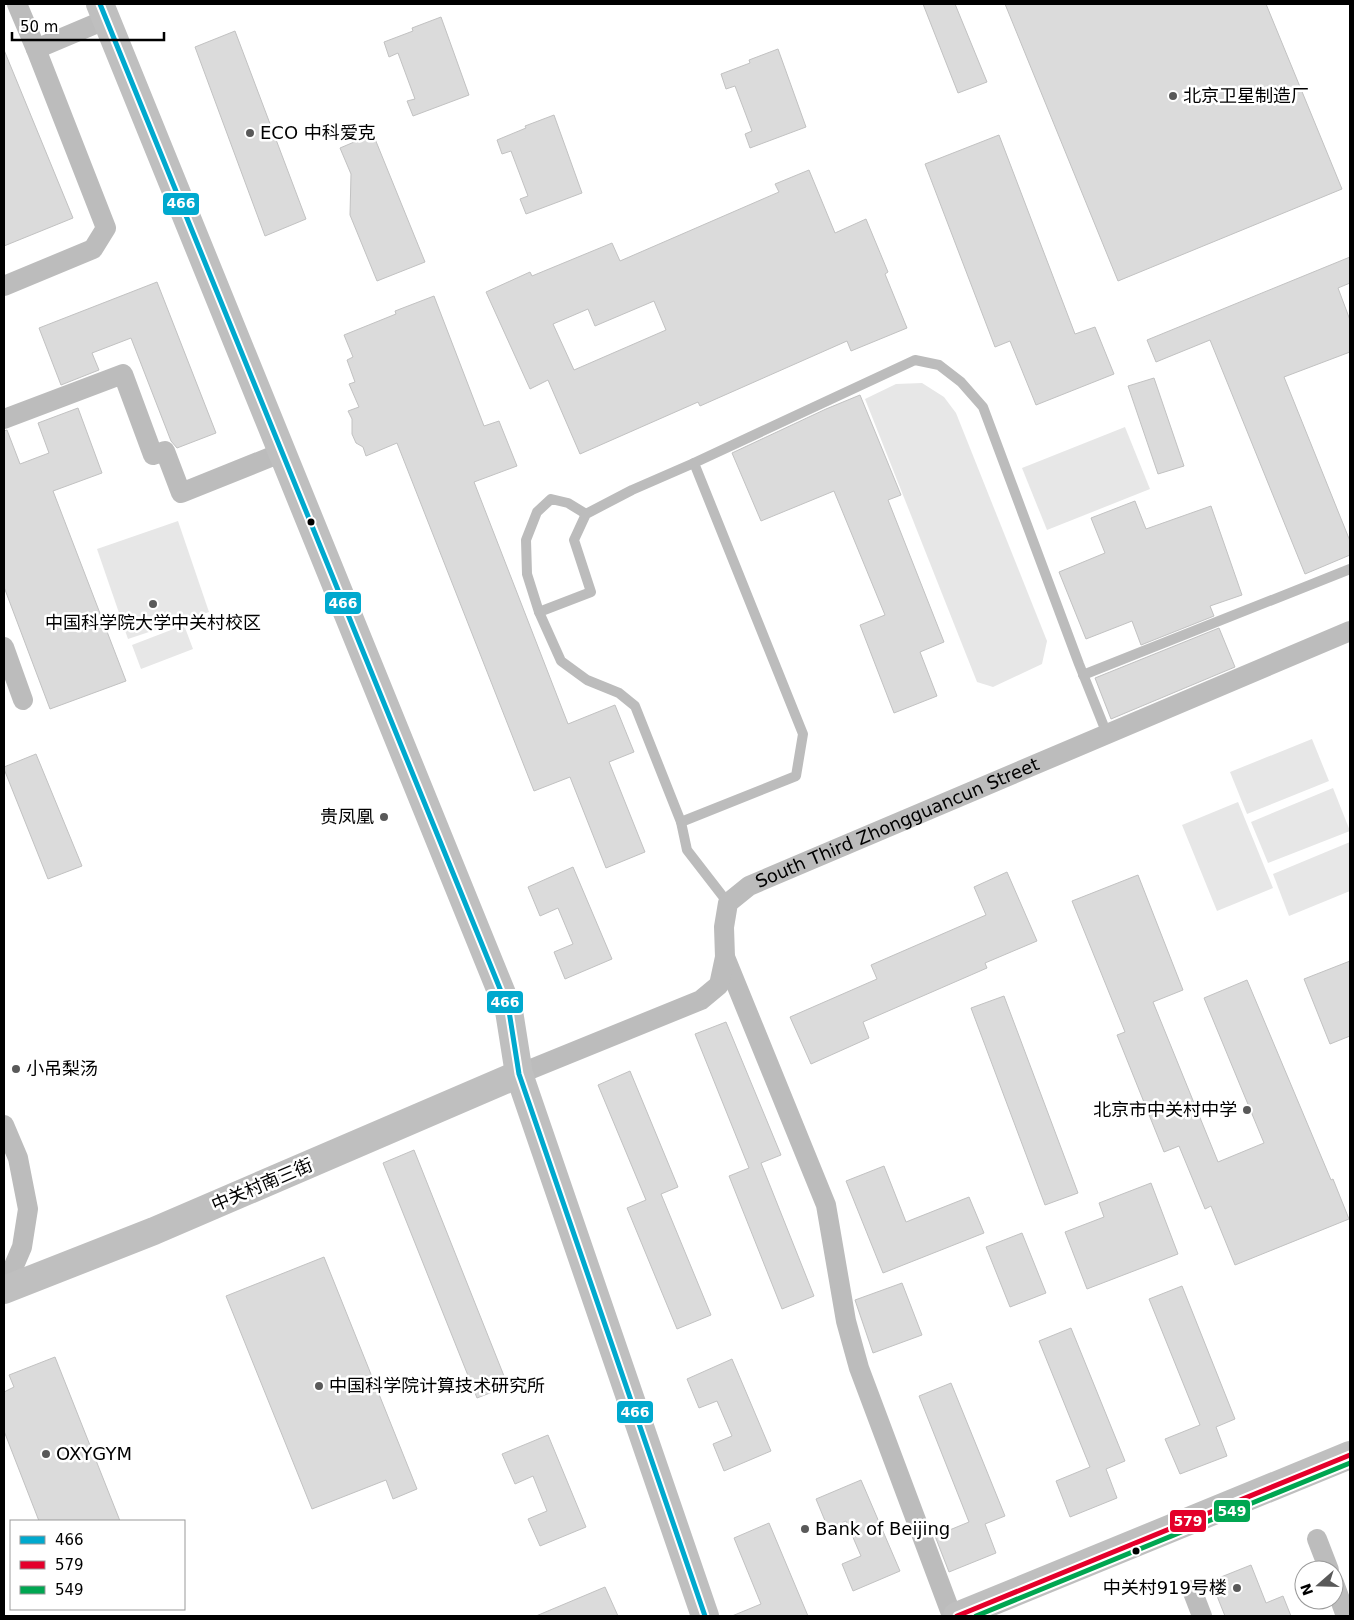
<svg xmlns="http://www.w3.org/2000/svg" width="1354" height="1620" font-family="'DejaVu Sans','Noto Sans SC',sans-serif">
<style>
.green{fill:#e7e7e7}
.building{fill:#dbdbdb;stroke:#c2c2c2;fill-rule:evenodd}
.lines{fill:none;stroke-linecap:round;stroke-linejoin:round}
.lane{stroke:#bcbcbc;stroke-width:10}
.street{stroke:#bcbcbc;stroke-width:20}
.secondary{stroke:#bfbfbf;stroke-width:28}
.bus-1-casing{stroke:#fff;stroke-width:9}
.bus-2-casing{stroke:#fff;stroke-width:9}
.bus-3-casing{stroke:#fff;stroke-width:9}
.bus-1{stroke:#00a9ce;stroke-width:5}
.bus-2{stroke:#e4002b;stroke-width:5}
.bus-3{stroke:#00a651;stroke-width:5}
.poi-dot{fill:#595959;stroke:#fff;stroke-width:2}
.bus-dot{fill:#000;stroke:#fff;stroke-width:2}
.labels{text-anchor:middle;stroke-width:5;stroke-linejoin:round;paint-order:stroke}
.poi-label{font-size:18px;fill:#000;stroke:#fff;text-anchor:start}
.street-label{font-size:18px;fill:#000;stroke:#fff}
.line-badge{stroke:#fff;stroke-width:2}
.badge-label{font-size:14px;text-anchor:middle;font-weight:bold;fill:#fff}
</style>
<rect width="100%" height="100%" fill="#fff"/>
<g class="green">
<path d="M 922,383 L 944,397 L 956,413 L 1047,641 L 1042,664 L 993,687 L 977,682 L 865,399 L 896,384 Z"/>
<path d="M 1125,427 L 1150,489 L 1047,530 L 1022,468 Z"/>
<path d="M 178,521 L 209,612 L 128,639 L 97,549 Z"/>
<path d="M 184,625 L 193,649 L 141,669 L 132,645 Z"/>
<path d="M 1312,739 L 1329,781 L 1247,814 L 1230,772 Z"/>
<path d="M 1333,788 L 1350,831 L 1268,863 L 1251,822 Z"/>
<path d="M 1238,802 L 1273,888 L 1217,911 L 1182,825 Z"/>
<path d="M 1350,842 L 1350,891 L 1289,916 L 1273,874 Z"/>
</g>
<g class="building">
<path d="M 923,4 L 955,4 L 987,82 L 958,93 Z"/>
<path d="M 1005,4 L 1266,4 L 1342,189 L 1118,281 Z"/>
<path d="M 441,17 L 469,95 L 413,116 L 407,101 L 415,99 L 398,53 L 389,57 L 384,42 L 413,31 L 412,28 Z"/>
<path d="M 235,31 L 306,219 L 265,236 L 195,47 Z"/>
<path d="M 778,49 L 806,127 L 750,148 L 745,134 L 752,131 L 735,86 L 726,89 L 721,74 L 750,63 L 749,60 Z"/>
<path d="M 4,50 L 73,218 L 4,246 Z"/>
<path d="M 554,115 L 582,193 L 526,214 L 520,199 L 528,196 L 511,151 L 502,154 L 497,140 L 526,128 L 525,126 Z"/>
<path d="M 373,134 L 425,262 L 377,281 L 350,215 L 351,174 L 340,148 Z"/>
<path d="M 999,135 L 1075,334 L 1095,327 L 1114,374 L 1036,405 L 1010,341 L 995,347 L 925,164 Z"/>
<path d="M 809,170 L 835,233 L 866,219 L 888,272 L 885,274 L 907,328 L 851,351 L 847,341 L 700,406 L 698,402 L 580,454 L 548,380 L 530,389 L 486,292 L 530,272 L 532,276 L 612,243 L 620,261 L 779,192 L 775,184 ZM 654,301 L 666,330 L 574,370 L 553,324 L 588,309 L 595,326 Z"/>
<path d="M 1350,257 L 1350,283 L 1338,288 L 1350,320 L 1350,352 L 1284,377 L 1350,541 L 1350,555 L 1305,574 L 1210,340 L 1156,362 L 1147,340 Z"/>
<path d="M 157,282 L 216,433 L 177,448 L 171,441 L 131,338 L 92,353 L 99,370 L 61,385 L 39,328 Z"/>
<path d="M 434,296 L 484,426 L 499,421 L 517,466 L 474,482 L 568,724 L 615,705 L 634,752 L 609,762 L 645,852 L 606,868 L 570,777 L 534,791 L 397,443 L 366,456 L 363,447 L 356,443 L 352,434 L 352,419 L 348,411 L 359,407 L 349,384 L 355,382 L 347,360 L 353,357 L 344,335 L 396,314 L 395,311 Z"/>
<path d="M 1154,378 L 1184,466 L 1158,474 L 1128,386 Z"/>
<path d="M 860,395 L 901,495 L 888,500 L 944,642 L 920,652 L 937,696 L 894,713 L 860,625 L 885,615 L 834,491 L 761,521 L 732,453 L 826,409 Z"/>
<path d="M 78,408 L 102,473 L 53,491 L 126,681 L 50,709 L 4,587 L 4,431 L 7,430 L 20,464 L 49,453 L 38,423 Z"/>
<path d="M 1135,501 L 1146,529 L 1211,506 L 1242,595 L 1210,606 L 1214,616 L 1141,645 L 1132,621 L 1086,639 L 1059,572 L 1105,553 L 1091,518 Z"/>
<path d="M 1219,628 L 1235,667 L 1111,719 L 1095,678 Z"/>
<path d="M 36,754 L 82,866 L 48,879 L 4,769 L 4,767 Z"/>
<path d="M 573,867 L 612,959 L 565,979 L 554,952 L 573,944 L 558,908 L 540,916 L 528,887 Z"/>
<path d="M 1007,872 L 1037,941 L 985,963 L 987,968 L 863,1022 L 869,1038 L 811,1064 L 790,1017 L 877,979 L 871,965 L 986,915 L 974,887 Z"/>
<path d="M 1138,875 L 1183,990 L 1153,1002 L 1218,1162 L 1264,1143 L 1204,998 L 1247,980 L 1331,1180 L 1333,1179 L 1349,1219 L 1235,1265 L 1211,1206 L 1205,1209 L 1179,1146 L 1164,1152 L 1117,1035 L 1125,1032 L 1072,901 Z"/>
<path d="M 1350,961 L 1350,1036 L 1330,1044 L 1304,979 Z"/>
<path d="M 1004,996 L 1078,1193 L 1045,1205 L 971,1008 Z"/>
<path d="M 726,1022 L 781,1155 L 761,1163 L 814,1296 L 782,1309 L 729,1176 L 749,1168 L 695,1034 Z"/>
<path d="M 630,1071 L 678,1187 L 661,1194 L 711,1315 L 677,1329 L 627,1208 L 646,1200 L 598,1085 Z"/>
<path d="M 414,1150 L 508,1386 L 477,1398 L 383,1163 Z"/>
<path d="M 884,1166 L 906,1222 L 969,1197 L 984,1233 L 883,1273 L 846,1181 Z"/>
<path d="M 1151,1183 L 1178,1254 L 1087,1289 L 1065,1232 L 1104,1217 L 1099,1203 Z"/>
<path d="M 1022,1233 L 1046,1293 L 1010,1307 L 986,1247 Z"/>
<path d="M 324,1257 L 417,1489 L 393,1499 L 386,1480 L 312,1509 L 226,1296 Z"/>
<path d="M 902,1283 L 922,1335 L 873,1353 L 855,1300 Z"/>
<path d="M 1182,1286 L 1235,1419 L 1216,1427 L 1227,1456 L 1180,1474 L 1165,1439 L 1200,1425 L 1149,1299 Z"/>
<path d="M 1071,1328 L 1125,1461 L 1106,1469 L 1117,1498 L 1070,1517 L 1056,1481 L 1090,1467 L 1039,1341 Z"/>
<path d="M 55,1357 L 120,1521 L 39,1521 L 4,1431 L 4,1392 L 14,1387 L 9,1375 Z"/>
<path d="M 732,1359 L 771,1451 L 724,1471 L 713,1444 L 732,1436 L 717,1401 L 699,1408 L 687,1379 Z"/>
<path d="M 951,1383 L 1005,1516 L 985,1524 L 996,1553 L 949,1572 L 935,1536 L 969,1522 L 919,1396 Z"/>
<path d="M 548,1435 L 586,1527 L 540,1546 L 528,1519 L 547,1511 L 533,1476 L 515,1484 L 502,1454 Z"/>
<path d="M 861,1480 L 900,1571 L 853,1591 L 842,1564 L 861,1556 L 846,1521 L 828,1528 L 816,1499 Z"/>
<path d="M 769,1523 L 808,1616 L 732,1616 L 761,1604 L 734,1538 Z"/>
<path d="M 1251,1565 L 1266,1603 L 1283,1596 L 1291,1616 L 1225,1616 L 1211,1581 Z"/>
<path d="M 605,1587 L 618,1616 L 536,1616 Z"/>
</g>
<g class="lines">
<g class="lane">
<path d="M 539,612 L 527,574 L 526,540 L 537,512 L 551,499 L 568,503 L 586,514"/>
<path d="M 1083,675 L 1350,569"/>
<path d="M 681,822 L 635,706 L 619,693 L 587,680 L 561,661 L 539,612 L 591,592 L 574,540 L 586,514 L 632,490 L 694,463"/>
<path d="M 728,903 L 687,850 L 681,822 L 796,776 L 803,734 L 694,463 L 915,360 L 939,365 L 961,382 L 983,407 L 1079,664 L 1107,734"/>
</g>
<g class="street">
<path d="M 17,4 L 36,49"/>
<path d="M 4,286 L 93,249 L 106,228 L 36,49 L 107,19"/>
<path d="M 4,419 L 123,374 L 153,455 L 165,451 L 181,493 L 283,452"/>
<path d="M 4,647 L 23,700"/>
<path d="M 725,957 L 826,1205 L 846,1321 L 859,1368 L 952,1616"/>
<path id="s1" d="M 519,1074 L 701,1000 L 719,985 L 725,957 L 724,927 L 728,903 L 749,886 L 1350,631"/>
<path d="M 4,1125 L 18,1158 L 28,1209 L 22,1247 L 4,1289"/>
<path d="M 1317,1539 L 1329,1570"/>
<path d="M 1334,1583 L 1346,1616"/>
<path d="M 1192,1590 L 1202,1616"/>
</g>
<g class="secondary">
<path d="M 100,4 L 509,1011 L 519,1074 L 705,1616"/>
<path d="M 4,1290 L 154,1231 L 519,1074"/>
<path d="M 957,1616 L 1350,1455"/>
</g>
<g class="bus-1-casing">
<path id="bus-1" d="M 100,4 L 509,1011 L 519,1074 L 705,1616"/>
</g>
<g class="bus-2-casing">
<path id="bus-2" d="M 957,1616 L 1350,1455"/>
</g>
<g class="bus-3-casing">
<path id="bus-3" d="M 976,1616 L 1350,1463"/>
</g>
<use href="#bus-1" class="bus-1"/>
<use href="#bus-2" class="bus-2"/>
<use href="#bus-3" class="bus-3"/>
</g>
<g class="poi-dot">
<circle cx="1173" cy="96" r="5"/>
<circle cx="250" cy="133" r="5"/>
<circle cx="153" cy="604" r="5"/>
<circle cx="384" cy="817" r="5"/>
<circle cx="16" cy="1069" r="5"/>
<circle cx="1247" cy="1110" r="5"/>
<circle cx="319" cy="1386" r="5"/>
<circle cx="46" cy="1454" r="5"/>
<circle cx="805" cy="1529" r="5"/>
<circle cx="1237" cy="1588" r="5"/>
</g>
<g class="bus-dot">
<circle cx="311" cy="522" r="4.5"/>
<circle cx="1136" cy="1551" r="4.5"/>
</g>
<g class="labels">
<g class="poi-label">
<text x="1183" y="102">北京卫星制造厂</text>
<text x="260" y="139">ECO 中科爱克</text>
<text x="153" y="629" text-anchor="middle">中国科学院大学中关村校区</text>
<text x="374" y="823" text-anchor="end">贵凤凰</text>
<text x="26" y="1075">小吊梨汤</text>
<text x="1237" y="1116" text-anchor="end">北京市中关村中学</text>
<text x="329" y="1392">中国科学院计算技术研究所</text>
<text x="56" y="1460">OXYGYM</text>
<text x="815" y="1535">Bank of Beijing</text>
<text x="1227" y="1594" text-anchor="end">中关村919号楼</text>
</g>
<g class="street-label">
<text dy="6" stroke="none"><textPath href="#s1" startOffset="491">South Third Zhongguancun Street</textPath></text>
<text transform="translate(262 1185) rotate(-23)" y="6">中关村南三街</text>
</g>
</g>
<g class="line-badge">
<rect x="162" y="192" width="38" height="24" rx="5" fill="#00a9ce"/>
<rect x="324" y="591" width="38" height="24" rx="5" fill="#00a9ce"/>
<rect x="486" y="990" width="38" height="24" rx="5" fill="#00a9ce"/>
<rect x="616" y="1400" width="38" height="24" rx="5" fill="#00a9ce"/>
<rect x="1213" y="1499" width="38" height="24" rx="5" fill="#00a651"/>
<rect x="1169" y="1509" width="38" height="24" rx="5" fill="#e4002b"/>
</g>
<g class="badge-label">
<text x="181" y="208">466</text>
<text x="343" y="608">466</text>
<text x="505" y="1007">466</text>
<text x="635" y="1417">466</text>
<text x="1232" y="1516">549</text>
<text x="1188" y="1526">579</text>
</g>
<rect width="1354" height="1620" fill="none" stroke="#000000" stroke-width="10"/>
<rect x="10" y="1520" width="175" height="90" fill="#ffffff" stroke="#999999"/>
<rect x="20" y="1536" width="25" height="8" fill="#00a9ce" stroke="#999999"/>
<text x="55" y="1545" font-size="15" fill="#000000">466</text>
<rect x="20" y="1561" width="25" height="8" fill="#e4002b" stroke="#999999"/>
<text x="55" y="1570" font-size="15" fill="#000000">579</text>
<rect x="20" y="1586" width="25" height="8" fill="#00a651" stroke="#999999"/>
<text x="55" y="1595" font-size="15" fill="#000000">549</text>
<g transform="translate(1319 1585) rotate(250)"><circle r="24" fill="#ffffff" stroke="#999999"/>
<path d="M0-4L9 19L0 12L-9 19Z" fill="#595959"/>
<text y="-8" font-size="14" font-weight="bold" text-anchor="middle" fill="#000000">N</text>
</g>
<path d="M12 32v8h152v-8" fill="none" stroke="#000000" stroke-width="2.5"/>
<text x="20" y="32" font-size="15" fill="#000000" stroke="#ffffff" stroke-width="4" paint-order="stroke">50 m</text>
</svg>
